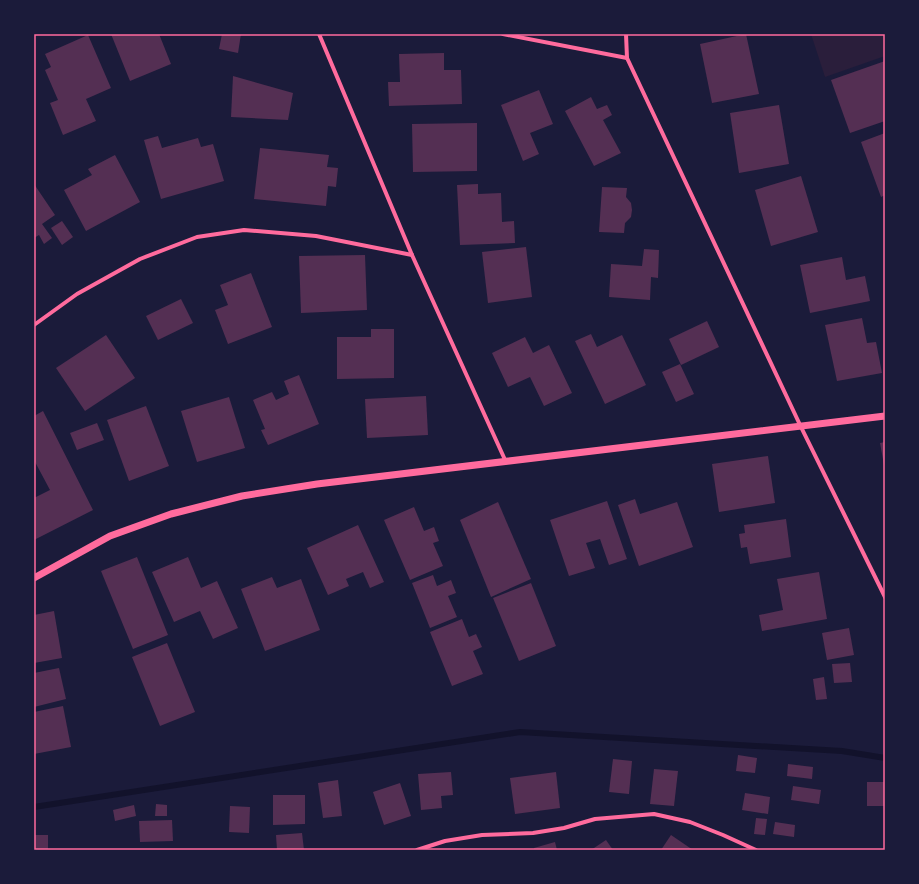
<svg xmlns="http://www.w3.org/2000/svg" width="919" height="884" font-family="Manrope,sans-serif">
<style>
.green{fill:#2a1e3b}
.lines{fill:none;stroke-linecap:round;stroke-linejoin:round}
.stream{stroke:#12122b;stroke-width:6}
.building{fill:#542f53}
.minor{stroke:#ff6b9d;stroke-width:4}
.tertiary{stroke:#ff6b9d;stroke-width:7}
.neatline{fill:none;stroke:#ff6b9d;stroke-width:1.5}
</style>
<rect width="100%" height="100%" fill="#1b1b3a"/>
<path class="green" d="M 811,34 L 885,34 L 885,56 L 825,77 Z"/>
<g class="lines">
<path class="stream" d="M 34,807 L 520,732 L 842,751 L 885,758"/>
</g>
<g class="building">
<path d="M 111,34 L 159,34 L 171,64 L 130,81 Z"/>
<path d="M 222,34 L 241,34 L 238,53 L 219,49 Z"/>
<path d="M 746,34 L 759,94 L 712,103 L 700,44 Z"/>
<path d="M 88,35 L 111,88 L 86,99 L 96,121 L 63,135 L 50,103 L 58,100 L 45,70 L 51,67 L 45,54 Z"/>
<path d="M 444,53 L 444,70 L 461,70 L 462,104 L 389,106 L 388,82 L 400,82 L 399,54 Z"/>
<path d="M 885,61 L 885,121 L 850,133 L 831,80 Z"/>
<path d="M 233,76 L 293,93 L 288,120 L 231,117 Z"/>
<path d="M 539,90 L 553,124 L 530,133 L 539,154 L 523,161 L 501,105 Z"/>
<path d="M 591,97 L 597,109 L 607,105 L 612,115 L 603,120 L 621,153 L 594,166 L 565,111 Z"/>
<path d="M 779,105 L 789,164 L 739,173 L 730,113 Z"/>
<path d="M 477,123 L 477,171 L 413,172 L 412,124 Z"/>
<path d="M 885,133 L 885,195 L 881,197 L 861,142 Z"/>
<path d="M 158,136 L 162,148 L 198,138 L 201,147 L 213,144 L 224,181 L 161,199 L 144,140 Z"/>
<path d="M 260,148 L 329,155 L 327,167 L 338,168 L 336,187 L 328,186 L 326,206 L 254,199 Z"/>
<path d="M 115,155 L 140,202 L 86,231 L 64,190 L 92,175 L 88,169 Z"/>
<path d="M 801,176 L 818,232 L 771,246 L 755,190 Z"/>
<path d="M 34,184 L 55,215 L 42,224 L 52,238 L 44,244 L 39,235 L 34,238 Z"/>
<path d="M 478,184 L 478,194 L 501,193 L 502,222 L 514,221 L 515,243 L 460,245 L 457,185 Z"/>
<path d="M 602,187 L 627,188 L 626,197 L 631,203 L 632,210 L 631,217 L 625,223 L 624,233 L 599,232 Z"/>
<path d="M 62,221 L 73,237 L 62,245 L 51,228 Z"/>
<path d="M 526,247 L 532,297 L 488,303 L 482,252 Z"/>
<path d="M 644,249 L 659,250 L 658,278 L 651,277 L 650,300 L 609,297 L 611,264 L 642,266 Z"/>
<path d="M 365,255 L 367,310 L 301,313 L 299,256 Z"/>
<path d="M 842,257 L 846,280 L 865,276 L 870,301 L 810,313 L 800,265 Z"/>
<path d="M 251,273 L 272,327 L 228,344 L 215,310 L 228,305 L 220,285 Z"/>
<path d="M 181,299 L 193,323 L 158,340 L 146,316 Z"/>
<path d="M 862,318 L 867,343 L 876,342 L 882,373 L 837,381 L 825,325 Z"/>
<path d="M 707,321 L 719,347 L 681,365 L 669,339 Z"/>
<path d="M 371,329 L 394,329 L 394,378 L 337,379 L 337,337 L 371,337 Z"/>
<path d="M 591,334 L 597,347 L 622,335 L 646,385 L 605,404 L 575,341 Z"/>
<path d="M 106,335 L 135,378 L 85,411 L 56,368 Z"/>
<path d="M 525,337 L 533,353 L 549,345 L 572,393 L 544,406 L 530,377 L 508,387 L 492,353 Z"/>
<path d="M 680,364 L 694,394 L 676,402 L 662,372 Z"/>
<path d="M 299,375 L 319,424 L 268,445 L 261,430 L 265,429 L 253,400 L 272,392 L 276,400 L 289,394 L 284,381 Z"/>
<path d="M 426,396 L 428,435 L 367,438 L 365,399 Z"/>
<path d="M 229,397 L 245,448 L 197,462 L 181,411 Z"/>
<path d="M 146,406 L 169,466 L 129,481 L 107,420 Z"/>
<path d="M 43,411 L 93,510 L 34,540 L 34,498 L 50,490 L 34,460 L 34,416 Z"/>
<path d="M 97,423 L 104,440 L 77,450 L 70,433 Z"/>
<path d="M 885,442 L 885,465 L 884,465 L 880,443 Z"/>
<path d="M 768,456 L 775,503 L 719,512 L 712,464 Z"/>
<path d="M 635,499 L 640,514 L 677,502 L 693,547 L 639,566 L 618,505 Z"/>
<path d="M 607,501 L 627,559 L 609,565 L 600,539 L 586,543 L 595,568 L 569,576 L 550,520 Z"/>
<path d="M 498,502 L 531,579 L 491,597 L 460,520 Z"/>
<path d="M 414,507 L 424,531 L 434,527 L 439,541 L 433,543 L 443,566 L 410,580 L 384,520 Z"/>
<path d="M 786,519 L 791,557 L 750,564 L 747,547 L 741,548 L 739,534 L 745,533 L 744,525 Z"/>
<path d="M 358,525 L 384,582 L 370,588 L 363,572 L 346,579 L 349,586 L 328,595 L 307,548 Z"/>
<path d="M 137,557 L 168,635 L 133,649 L 101,571 Z"/>
<path d="M 188,557 L 201,588 L 217,581 L 238,628 L 213,639 L 200,611 L 174,622 L 152,572 Z"/>
<path d="M 819,572 L 827,619 L 762,631 L 759,615 L 783,610 L 777,579 Z"/>
<path d="M 433,575 L 437,586 L 451,580 L 456,593 L 448,596 L 457,617 L 430,628 L 412,583 Z"/>
<path d="M 272,577 L 277,588 L 301,579 L 320,630 L 265,651 L 241,589 Z"/>
<path d="M 531,583 L 556,646 L 519,661 L 493,598 Z"/>
<path d="M 54,611 L 62,658 L 34,663 L 34,615 Z"/>
<path d="M 462,619 L 469,637 L 476,634 L 482,647 L 473,651 L 483,674 L 452,686 L 430,632 Z"/>
<path d="M 849,628 L 854,655 L 827,660 L 822,633 Z"/>
<path d="M 167,643 L 195,712 L 160,726 L 132,657 Z"/>
<path d="M 850,663 L 852,682 L 834,683 L 832,664 Z"/>
<path d="M 59,668 L 66,699 L 34,707 L 34,673 Z"/>
<path d="M 824,677 L 827,699 L 816,700 L 813,679 Z"/>
<path d="M 63,706 L 71,747 L 34,754 L 34,712 Z"/>
<path d="M 738,755 L 757,758 L 755,773 L 736,771 Z"/>
<path d="M 613,759 L 632,761 L 629,794 L 609,792 Z"/>
<path d="M 788,764 L 813,767 L 812,779 L 787,776 Z"/>
<path d="M 654,769 L 678,771 L 674,806 L 650,804 Z"/>
<path d="M 451,772 L 453,795 L 441,796 L 442,808 L 421,810 L 418,774 Z"/>
<path d="M 556,772 L 560,808 L 515,814 L 510,778 Z"/>
<path d="M 338,780 L 342,816 L 323,818 L 318,783 Z"/>
<rect x="867" y="782" width="18" height="24"/>
<path d="M 400,783 L 411,816 L 384,825 L 373,792 Z"/>
<path d="M 793,786 L 821,790 L 819,804 L 791,800 Z"/>
<path d="M 745,793 L 770,797 L 768,814 L 742,810 Z"/>
<path d="M 273,795 L 305,795 L 305,824 L 273,825 Z"/>
<path d="M 156,804 L 167,805 L 167,816 L 155,816 Z"/>
<path d="M 134,805 L 136,816 L 115,821 L 113,810 Z"/>
<path d="M 230,806 L 250,807 L 249,833 L 229,832 Z"/>
<path d="M 756,818 L 767,819 L 765,835 L 754,834 Z"/>
<path d="M 172,820 L 173,841 L 140,842 L 139,821 Z"/>
<path d="M 775,822 L 795,825 L 794,837 L 773,834 Z"/>
<path d="M 302,833 L 304,850 L 277,850 L 276,835 Z"/>
<rect x="34" y="835" width="14" height="15"/>
<path d="M 671,835 L 693,850 L 661,850 Z"/>
<path d="M 606,840 L 613,850 L 591,850 Z"/>
<path d="M 555,842 L 557,850 L 534,850 L 534,848 Z"/>
</g>
<g class="lines">
<g class="minor">
<path d="M 319,34 L 412,255 L 506,462"/>
<path d="M 503,34 L 627,58"/>
<path d="M 626,34 L 627,58 L 801,427 L 885,597"/>
<path d="M 34,325 L 77,294 L 140,259 L 197,237 L 244,230 L 316,236 L 412,255"/>
<path d="M 417,850 L 445,841 L 482,835 L 533,833 L 564,828 L 595,819 L 654,814 L 690,822 L 723,835 L 756,850"/>
</g>
<path class="tertiary" d="M 34,578 L 110,536 L 171,514 L 242,496 L 317,484 L 885,416"/>
</g>
<rect width="919" height="884" fill="none" stroke="#1b1b3a" stroke-width="70"/>
<rect x="35" y="35" width="849" height="814" class="neatline"/>
</svg>
